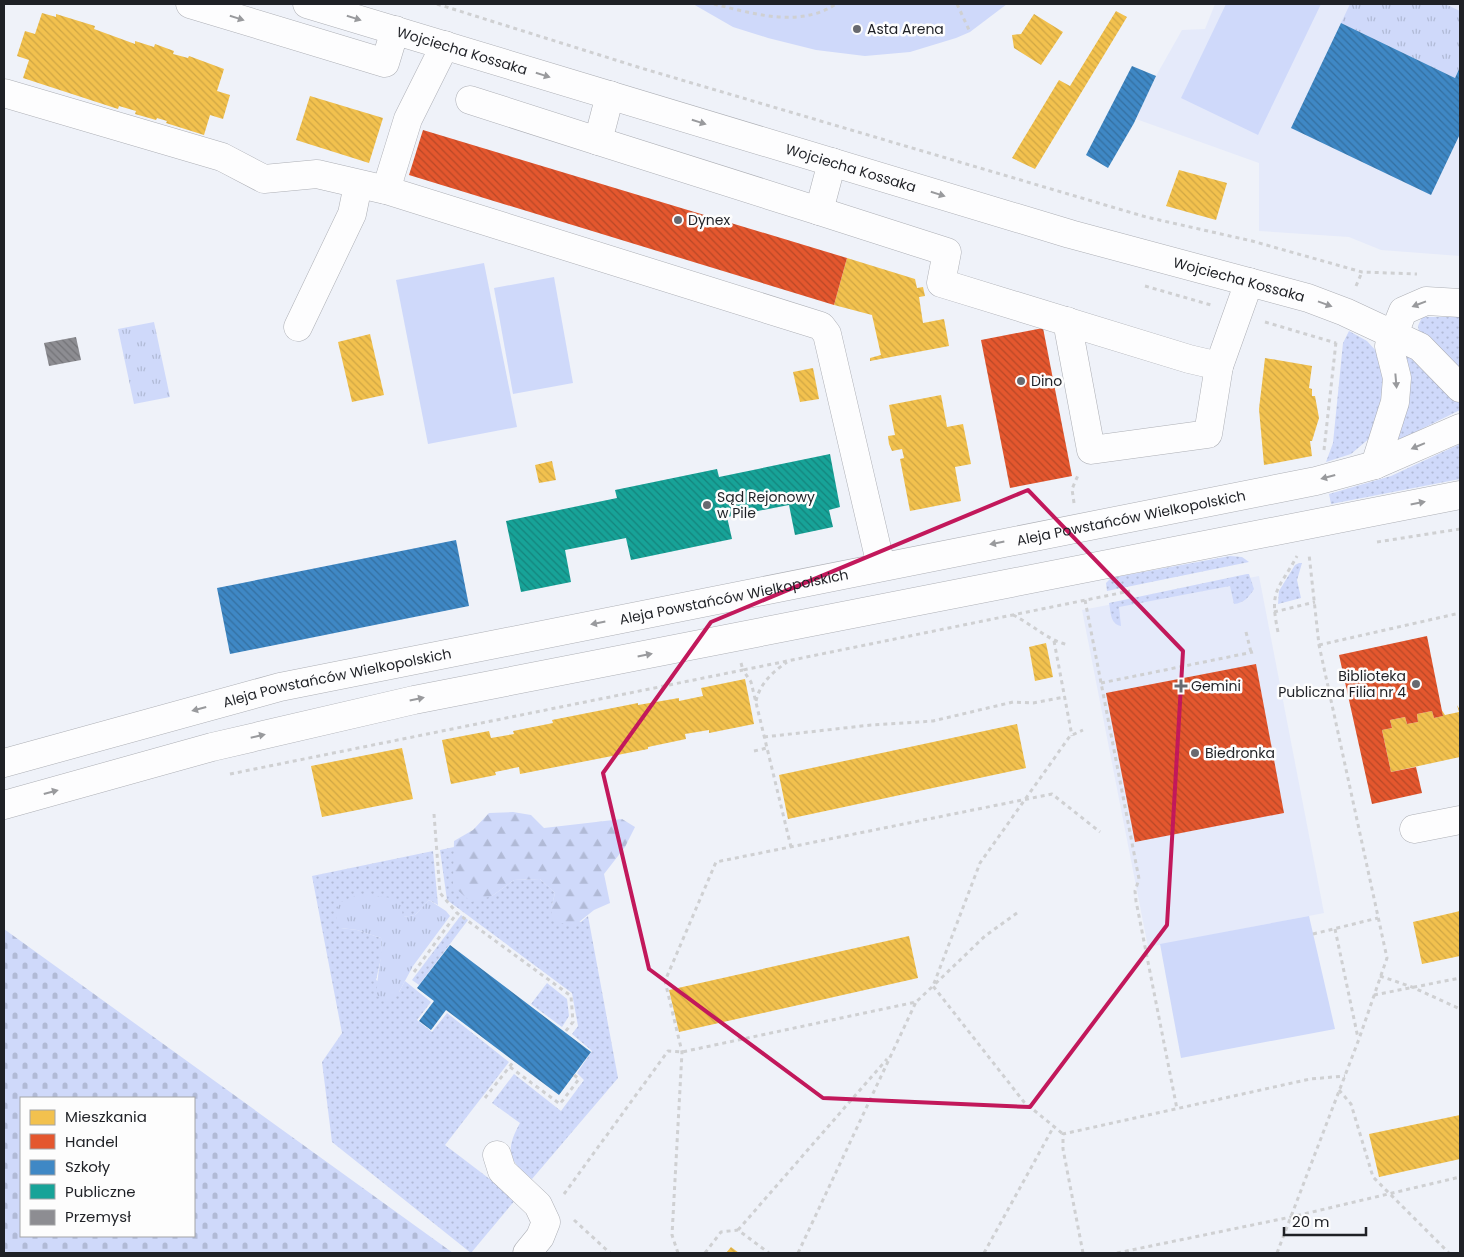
<svg xmlns="http://www.w3.org/2000/svg" width="1464" height="1257" font-family="Poppins,sans-serif">
<style>
.built{fill:#e5eafa}
.grass{fill:url(#grass-dots)}
.forest{fill:url(#forest-firs)}
.cemetery{fill:url(#cemetery-stones);fill-rule:evenodd}
.park{fill:url(#park-tufts)}
.pitch{fill:#cfd9fa}
.homes{fill:url(#homes-back-hatch)}
.shops{fill:url(#shops-back-hatch)}
.schools{fill:url(#schools-back-hatch)}
.public{fill:url(#public-back-hatch)}
.industry{fill:url(#industry-back-hatch)}
.lines{fill:none;stroke-linecap:round;stroke-linejoin:round}
.minor-casing{stroke:#adafb5;stroke-width:29}
.major-casing{stroke:#adafb5;stroke-width:29}
.path{stroke:#cfd0d2;stroke-width:3;stroke-dasharray:4 4;stroke-linecap:butt}
.minor{stroke:#fdfdfe;stroke-width:28}
.major{stroke:#fdfdfe;stroke-width:28}
.oneway{fill:#999a9d}
.marked{fill:none;stroke:#c2185b;stroke-width:4;stroke-linejoin:round}
.poi-dot{fill:#686a70;stroke:#fdfdfd;stroke-width:2}
.labels{text-anchor:middle;stroke-width:5;stroke-linejoin:round;paint-order:stroke}
.poi-label{font-size:14px;fill:#1f2126;stroke:#fdfdfd;text-anchor:start}
.street-label{font-size:14px;fill:#1f2126;stroke:#fdfdfd}
</style>
<defs>
<pattern id="grass-dots" width="8" height="8" patternUnits="userSpaceOnUse" patternTransform="scale(1.25)"><rect width="8" height="8" fill="#cfd9fa"/><path d="M2 2h.1M6 6h.1" fill="none" stroke="#b1bad6" stroke-width="1.8" stroke-linecap="round"/></pattern>
<pattern id="forest-firs" width="22" height="20" patternUnits="userSpaceOnUse" patternTransform="scale(1.25)"><rect width="22" height="20" fill="#cfd9fa"/><path d="M5 1l3.5 6h-7zM16 11l3.5 6h-7z" fill="#b1bad6"/></pattern>
<pattern id="cemetery-stones" width="16" height="16" patternUnits="userSpaceOnUse" patternTransform="scale(1.25)"><rect width="16" height="16" fill="#cfd9fa"/><path d="M2 7V4a2 2 0 0 1 4 0v3zM10 15v-3a2 2 0 0 1 4 0v3z" fill="#b1bad6"/></pattern>
<pattern id="park-tufts" width="24" height="20" patternUnits="userSpaceOnUse" patternTransform="scale(1.25)"><rect width="24" height="20" fill="#cfd9fa"/><path d="M3 7l-1-3M5 7V3M7 7l1-3M15 17l-1-3M17 17v-4M19 17l1-3" fill="none" stroke="#b1bad6"/></pattern>
<pattern id="homes-back-hatch" width="6" height="6" patternUnits="userSpaceOnUse" patternTransform="scale(1.25)"><rect width="6" height="6" fill="#f2c14e"/><path d="M-1 5l2 2M0 0l6 6M5-1l2 2" fill="none" stroke="#cfa644"/></pattern>
<pattern id="shops-back-hatch" width="6" height="6" patternUnits="userSpaceOnUse" patternTransform="scale(1.25)"><rect width="6" height="6" fill="#e4572e"/><path d="M-1 5l2 2M0 0l6 6M5-1l2 2" fill="none" stroke="#b84827"/></pattern>
<pattern id="schools-back-hatch" width="6" height="6" patternUnits="userSpaceOnUse" patternTransform="scale(1.25)"><rect width="6" height="6" fill="#3f88c5"/><path d="M-1 5l2 2M0 0l6 6M5-1l2 2" fill="none" stroke="#346fa0"/></pattern>
<pattern id="public-back-hatch" width="6" height="6" patternUnits="userSpaceOnUse" patternTransform="scale(1.25)"><rect width="6" height="6" fill="#17a398"/><path d="M-1 5l2 2M0 0l6 6M5-1l2 2" fill="none" stroke="#14847c"/></pattern>
<pattern id="industry-back-hatch" width="6" height="6" patternUnits="userSpaceOnUse" patternTransform="scale(1.25)"><rect width="6" height="6" fill="#8d8d92"/><path d="M-1 5l2 2M0 0l6 6M5-1l2 2" fill="none" stroke="#737377"/></pattern>
</defs>
<rect width="100%" height="100%" fill="#eff2f9"/>
<g class="built">
<path d="M 1215,4 L 1460,4 L 1460,256 L 1381,250 L 1349,237 L 1259,231 L 1259,163 L 1136,119 L 1156,76 L 1182,30 L 1205,29 Z"/>
<path d="M 1259,576 L 1324,913 L 1148,947 L 1082,610 Z"/>
</g>
<g class="grass">
<path d="M 1422,317 L 1460,317 L 1460,372 L 1419,332 L 1418,326 Z"/>
<path d="M 1349,331 L 1367,341 L 1378,353 L 1388,377 L 1371,437 L 1351,454 L 1326,462 L 1333,443 L 1343,343 Z"/>
<path d="M 1402,350 L 1419,361 L 1460,404 L 1460,410 L 1395,442 L 1406,412 Z"/>
<path d="M 1460,444 L 1460,479 L 1331,504 L 1329,494 L 1391,476 Z"/>
<path d="M 1230,556 L 1242,557 L 1249,562 L 1107,591 L 1106,583 L 1111,578 Z"/>
<path d="M 1299,563 L 1302,563 L 1297,580 L 1301,598 L 1278,604 L 1279,591 L 1295,565 Z"/>
<path d="M 1247,574 L 1249,574 L 1254,589 C 1249,597 1244,603 1234,604 L 1230,586 L 1119,607 L 1121,626 C 1110,624 1111,612 1109,603 Z"/>
<path d="M 454,847 L 455,857 L 492,896 L 514,880 L 540,879 L 555,893 L 551,909 L 581,922 L 588,916 L 618,1078 L 532,1179 C 508,1161 505,1150 520,1123 L 492,1103 L 514,1074 L 561,1111 L 584,1080 L 577,1073 L 592,1051 L 572,1034 L 578,1026 L 572,993 L 447,900 L 440,850 Z"/>
<path d="M 433,851 L 438,905 L 429,900 L 415,915 L 341,928 L 357,930 L 381,938 L 382,954 L 376,980 L 399,992 L 405,981 L 431,1002 L 417,1020 L 432,1032 L 447,1013 L 509,1062 L 445,1145 L 516,1199 L 471,1253 L 332,1142 L 322,1062 L 342,1033 L 312,876 Z"/>
<path d="M 461,915 L 468,920 L 419,985 L 412,980 Z"/>
<path d="M 547,983 L 567,999 L 569,1016 L 562,1027 L 531,1004 Z"/>
</g>
<path class="forest" d="M 513,812 L 531,815 L 544,828 L 622,819 L 635,827 L 625,847 L 604,874 L 610,903 L 594,910 L 574,926 L 553,921 L 551,909 L 555,893 L 540,879 L 514,880 L 492,896 L 471,902 L 453,886 L 454,841 L 473,830 L 489,813 Z"/>
<path class="cemetery" d="M 4,929 L 453,1253 L 4,1253 ZM 21,1098 L 194,1098 L 194,1236 L 21,1236 Z"/>
<g class="park">
<path d="M 1350,4 L 1445,4 L 1460,11 L 1460,67 L 1455,78 L 1341,23 Z"/>
<path d="M 154,322 L 170,397 L 134,404 L 118,329 Z"/>
<path d="M 359,894 L 392,898 L 401,903 L 403,917 L 415,915 L 429,900 L 446,911 L 450,916 L 413,966 L 399,992 L 389,1001 L 377,996 C 376,976 383,958 381,938 L 357,930 L 341,928 L 336,917 L 339,903 Z"/>
</g>
<g class="pitch">
<path d="M 693,4 L 1007,4 L 970,32 L 956,38 L 910,52 L 865,56 L 816,50 L 768,38 L 733,27 Z"/>
<path d="M 1226,4 L 1321,4 L 1258,135 L 1181,98 Z"/>
<path d="M 484,263 L 517,427 L 428,444 L 396,280 Z"/>
<path d="M 554,277 L 573,383 L 513,394 L 494,288 Z"/>
<path d="M 1309,916 L 1335,1029 L 1181,1058 L 1160,944 Z"/>
</g>
<g class="homes">
<path d="M 1116,11 L 1127,17 L 1035,169 L 1012,158 L 1059,80 L 1070,86 Z"/>
<path d="M 42,13 L 56,17 L 56,14 L 95,26 L 94,29 L 135,44 L 135,41 L 154,47 L 155,44 L 174,51 L 173,54 L 188,58 L 189,56 L 224,69 L 217,91 L 230,95 L 223,119 L 210,115 L 204,135 L 166,123 L 167,121 L 157,118 L 156,120 L 135,114 L 136,111 L 119,106 L 118,109 L 23,78 L 29,60 L 17,56 L 25,31 L 35,34 Z"/>
<path d="M 1034,14 L 1063,32 L 1041,65 L 1014,48 L 1012,35 L 1021,34 Z"/>
<path d="M 310,96 L 383,118 L 369,163 L 296,140 Z"/>
<path d="M 1179,170 L 1227,183 L 1216,220 L 1166,206 Z"/>
<path d="M 847,258 L 915,279 L 917,288 L 923,287 L 925,296 L 919,297 L 923,323 L 944,319 L 949,346 L 870,361 L 870,358 L 881,355 L 872,315 L 834,305 Z"/>
<path d="M 370,334 L 384,395 L 352,402 L 338,342 Z"/>
<path d="M 1265,358 L 1312,366 L 1309,388 L 1312,389 L 1312,396 L 1315,396 L 1319,418 L 1312,441 L 1310,441 L 1312,456 L 1264,465 L 1259,409 Z"/>
<path d="M 813,368 L 819,399 L 800,402 L 793,372 Z"/>
<path d="M 941,395 L 947,427 L 963,424 L 971,464 L 955,467 L 961,501 L 910,511 L 900,459 L 904,458 L 902,449 L 892,451 L 889,444 L 888,436 L 895,435 L 889,405 Z"/>
<path d="M 552,461 L 556,480 L 539,483 L 535,465 Z"/>
<path d="M 1046,643 L 1053,677 L 1035,681 L 1029,647 Z"/>
<path d="M 745,679 L 754,724 L 709,733 L 709,730 L 685,734 L 686,739 L 648,747 L 648,749 L 520,774 L 519,767 L 495,772 L 496,775 L 451,784 L 442,740 L 489,731 L 491,738 L 514,734 L 513,731 L 553,723 L 552,720 L 638,703 L 638,705 L 679,698 L 679,701 L 703,696 L 701,688 Z"/>
<path d="M 1457,705 L 1460,710 L 1460,757 L 1391,772 L 1382,730 L 1392,728 L 1390,720 L 1405,717 L 1407,724 L 1418,722 L 1417,714 L 1432,711 L 1434,718 L 1443,716 L 1441,709 L 1445,715 L 1459,712 Z"/>
<path d="M 1017,724 L 1026,768 L 788,819 L 779,775 Z"/>
<path d="M 402,748 L 413,799 L 322,817 L 311,766 Z"/>
<path d="M 1460,911 L 1460,956 L 1422,964 L 1413,922 Z"/>
<path d="M 909,936 L 918,978 L 679,1032 L 669,990 Z"/>
<path d="M 1460,1115 L 1460,1159 L 1379,1177 L 1369,1134 Z"/>
<path d="M 731,1247 L 739,1253 L 726,1253 Z"/>
</g>
<g class="shops">
<path d="M 423,130 L 847,258 L 834,305 L 409,175 Z"/>
<path d="M 1043,328 L 1072,476 L 1010,488 L 981,340 Z"/>
<path d="M 1427,636 L 1443,716 L 1434,718 L 1432,711 L 1417,714 L 1418,722 L 1407,724 L 1405,717 L 1390,720 L 1392,728 L 1382,730 L 1391,772 L 1416,767 L 1422,793 L 1372,804 L 1339,655 Z"/>
<path d="M 1256,664 L 1284,813 L 1135,842 L 1106,693 Z"/>
</g>
<g class="schools">
<path d="M 1341,23 L 1455,78 L 1460,67 L 1460,134 L 1431,195 L 1291,128 Z"/>
<path d="M 1132,66 L 1156,76 L 1134,123 L 1108,168 L 1086,155 Z"/>
<path d="M 456,540 L 469,606 L 230,654 L 217,588 Z"/>
<path d="M 450,945 L 591,1052 L 559,1095 L 446,1010 L 431,1030 L 419,1021 L 434,1001 L 417,988 Z"/>
</g>
<path class="public" d="M 830,454 L 840,507 L 829,510 L 833,527 L 795,535 L 789,505 L 727,517 L 732,539 L 631,560 L 626,538 L 565,550 L 571,582 L 521,592 L 506,521 L 617,498 L 615,490 L 717,469 L 719,477 Z"/>
<path class="industry" d="M 76,337 L 81,360 L 49,366 L 44,343 Z"/>
<g class="lines">
<g class="minor-casing">
<g id="minor">
<path d="M 190,4 L 385,63 L 395,30"/>
<path id="s1" d="M 307,4 L 1070,234 L 1308,298 L 1345,312 L 1420,347 L 1460,388"/>
<path d="M 4,93 L 222,157 L 264,179 L 317,174 L 386,190 L 821,326 L 827,334 L 881,566"/>
<path d="M 610,95 L 598,141 L 819,211"/>
<path d="M 470,100 L 598,141"/>
<path d="M 832,162 L 819,211 L 947,252 L 941,283 L 1189,359 L 1219,366 L 1249,282"/>
<path d="M 386,190 L 408,119 L 445,45"/>
<path d="M 1067,321 L 1091,450 L 1208,434 L 1219,366"/>
<path d="M 298,327 L 352,214 L 358,185"/>
<path d="M 1375,465 L 1395,402 L 1397,378 L 1389,346 L 1403,311 L 1426,301 L 1460,303"/>
<path d="M 1414,829 L 1460,820"/>
<path d="M 497,1155 L 502,1171 L 538,1205 L 546,1222 L 540,1237 L 527,1253"/>
</g>
</g>
<g class="major-casing">
<g id="major">
<path id="s2" d="M 4,763 L 280,687 L 1316,481 L 1375,465 L 1460,428"/>
<path d="M 4,805 L 212,747 L 414,700 L 1460,495"/>
</g>
</g>
<g class="path">
<path d="M 437,4 L 641,68 L 1146,217 L 1252,241 L 1362,272 L 1417,274"/>
<path d="M 714,4 C 754,14 800,28 836,4"/>
<path d="M 957,4 L 970,32"/>
<path d="M 1145,286 L 1211,305"/>
<path d="M 1356,286 L 1362,272"/>
<path d="M 1265,322 L 1336,343"/>
<path d="M 1324,450 L 1336,342"/>
<path d="M 1074,503 L 1072,489 L 1079,473"/>
<path d="M 1377,542 L 1460,529"/>
<path d="M 1085,600 L 1139,879 L 1135,891 L 1136,901 L 1177,1109"/>
<path d="M 1274,612 L 1315,602"/>
<path d="M 1013,615 C 1032,624 1048,641 1069,645"/>
<path d="M 1246,632 L 1251,652"/>
<path d="M 1278,632 C 1269,589 1278,591 1297,556"/>
<path d="M 1054,641 L 1072,736"/>
<path d="M 1319,645 L 1460,613"/>
<path d="M 741,663 L 743,670 L 1130,591"/>
<path d="M 1101,683 L 1253,652"/>
<path d="M 1459,697 L 1460,697"/>
<path d="M 756,701 C 760,683 773,672 787,662"/>
<path d="M 764,737 L 871,725 L 933,721 L 1013,702 L 1033,703 L 1065,697"/>
<path d="M 754,751 L 767,748"/>
<path d="M 230,774 L 743,670 L 751,682 L 791,847"/>
<path d="M 434,814 L 440,893 L 457,913 L 571,996 L 573,1022 L 565,1032"/>
<path d="M 1017,913 L 985,936 L 933,986 L 1024,1102 L 1063,1134"/>
<path d="M 1335,929 L 1358,1038"/>
<path d="M 1313,934 L 1378,918"/>
<path d="M 414,972 L 457,913"/>
<path d="M 1380,976 L 1412,987 L 1460,1009"/>
<path d="M 1374,995 L 1460,978"/>
<path d="M 510,1067 L 560,1104 L 579,1079 L 574,1075"/>
<path d="M 1339,1090 L 1351,1104 L 1373,1177 L 1449,1253"/>
<path d="M 485,1098 L 514,1061"/>
<path d="M 564,1194 L 668,1051 L 682,1052 L 916,1002 L 933,986 L 980,863 L 1070,736 L 1083,730"/>
<path d="M 574,1220 L 610,1253"/>
<path d="M 738,1230 L 887,1059"/>
<path d="M 678,1253 L 672,1235 L 682,1052 L 665,981 L 716,862 L 1052,794 L 1100,832"/>
<path d="M 705,1253 L 721,1232 L 738,1230 L 769,1253"/>
<path d="M 798,1253 L 916,1002"/>
<path d="M 984,1253 L 1054,1126"/>
<path d="M 1083,1253 L 1063,1149 L 1063,1134 L 1310,1079 L 1345,1076"/>
<path d="M 1117,1253 L 1291,1217 L 1460,1177"/>
<path d="M 1277,1253 L 1359,1039 L 1387,958 L 1319,645 L 1309,554"/>
</g>
<use href="#minor" class="minor"/>
<use href="#major" class="major"/>
</g>
<defs><path id="oneway-solid" d="M-6-.8H1V-3.2L6.5 0L1 3.2V.8H-6Z" transform="scale(1.25)"/></defs>
<g class="oneway">
<use href="#oneway-solid" transform="translate(237 18) rotate(17)"/>
<use href="#oneway-solid" transform="translate(354 18) rotate(17)"/>
<use href="#oneway-solid" transform="translate(543 75) rotate(17)"/>
<use href="#oneway-solid" transform="translate(699 122) rotate(17)"/>
<use href="#oneway-solid" transform="translate(938 194) rotate(17)"/>
<use href="#oneway-solid" transform="translate(1325 304) rotate(20)"/>
<use href="#oneway-solid" transform="translate(1419 304) rotate(159)"/>
<use href="#oneway-solid" transform="translate(1396 381) rotate(85)"/>
<use href="#oneway-solid" transform="translate(1418 446) rotate(157)"/>
<use href="#oneway-solid" transform="translate(1328 477) rotate(165)"/>
<use href="#oneway-solid" transform="translate(1418 503) rotate(-11)"/>
<use href="#oneway-solid" transform="translate(997 543) rotate(169)"/>
<use href="#oneway-solid" transform="translate(598 623) rotate(169)"/>
<use href="#oneway-solid" transform="translate(645 655) rotate(-11)"/>
<use href="#oneway-solid" transform="translate(417 699) rotate(-12)"/>
<use href="#oneway-solid" transform="translate(199 709) rotate(165)"/>
<use href="#oneway-solid" transform="translate(258 736) rotate(-13)"/>
<use href="#oneway-solid" transform="translate(51 792) rotate(-15)"/>
</g>
<path class="marked" d="M 1028,490 L 1183,651 L 1167,925 L 1030,1107 L 823,1098 L 649,969 L 603,773 L 711,622 Z"/>
<g class="poi-dot">
<circle cx="857" cy="29" r="5"/>
<circle cx="678" cy="220" r="5"/>
<circle cx="1021" cy="381" r="5"/>
<circle cx="707" cy="505" r="5"/>
<circle cx="1416" cy="684" r="5"/>
<path d="M1178.5 678.5h5v5h5v5h-5v5h-5v-5h-5v-5h5z"/>
<circle cx="1195" cy="753" r="5"/>
</g>
<g class="labels">
<g class="poi-label">
<text x="867" y="34">Asta Arena</text>
<text x="688" y="225">Dynex</text>
<text x="1031" y="386">Dino</text>
<text x="717" y="502">Sąd Rejonowy<tspan x="717" dy="16">w Pile</tspan></text>
<text x="1406" y="681" text-anchor="end">Biblioteka<tspan x="1406" dy="16">Publiczna Filia nr 4</tspan></text>
<text x="1191" y="691">Gemini</text>
<text x="1205" y="758">Biedronka</text>
</g>
<g class="street-label">
<text dy="5" stroke="none"><textPath href="#s1" startOffset="162">Wojciecha Kossaka</textPath></text>
<text dy="5" stroke="none"><textPath href="#s1" startOffset="568">Wojciecha Kossaka</textPath></text>
<text dy="5" stroke="none"><textPath href="#s1" startOffset="972">Wojciecha Kossaka</textPath></text>
<text dy="5" stroke="none"><textPath href="#s2" startOffset="1154">Aleja Powstańców Wielkopolskich</textPath></text>
<text dy="5" stroke="none"><textPath href="#s2" startOffset="749">Aleja Powstańców Wielkopolskich</textPath></text>
<text dy="5" stroke="none"><textPath href="#s2" startOffset="344">Aleja Powstańców Wielkopolskich</textPath></text>
</g>
</g>
<rect width="1464" height="1257" fill="none" stroke="#1f2126" stroke-width="10"/>
<rect x="20" y="1097" width="175" height="140" fill="#fdfdfd" stroke="#a4a5a7"/>
<rect x="30" y="1110" width="25" height="15" fill="#f2c14e" stroke="#a4a5a7"/>
<text x="65" y="1122" font-size="15" fill="#1f2126">Mieszkania</text>
<rect x="30" y="1134" width="25" height="15" fill="#e4572e" stroke="#a4a5a7"/>
<text x="65" y="1147" font-size="15" fill="#1f2126">Handel</text>
<rect x="30" y="1160" width="25" height="15" fill="#3f88c5" stroke="#a4a5a7"/>
<text x="65" y="1172" font-size="15" fill="#1f2126">Szkoły</text>
<rect x="30" y="1184" width="25" height="15" fill="#17a398" stroke="#a4a5a7"/>
<text x="65" y="1197" font-size="15" fill="#1f2126">Publiczne</text>
<rect x="30" y="1210" width="25" height="15" fill="#8d8d92" stroke="#a4a5a7"/>
<text x="65" y="1222" font-size="15" fill="#1f2126">Przemysł</text>
<path d="M1284 1227v8h82v-8" fill="none" stroke="#1f2126" stroke-width="2.5"/>
<text x="1292" y="1227" font-size="15" fill="#1f2126" stroke="#fdfdfd" stroke-width="4" paint-order="stroke">20 m</text>
</svg>
